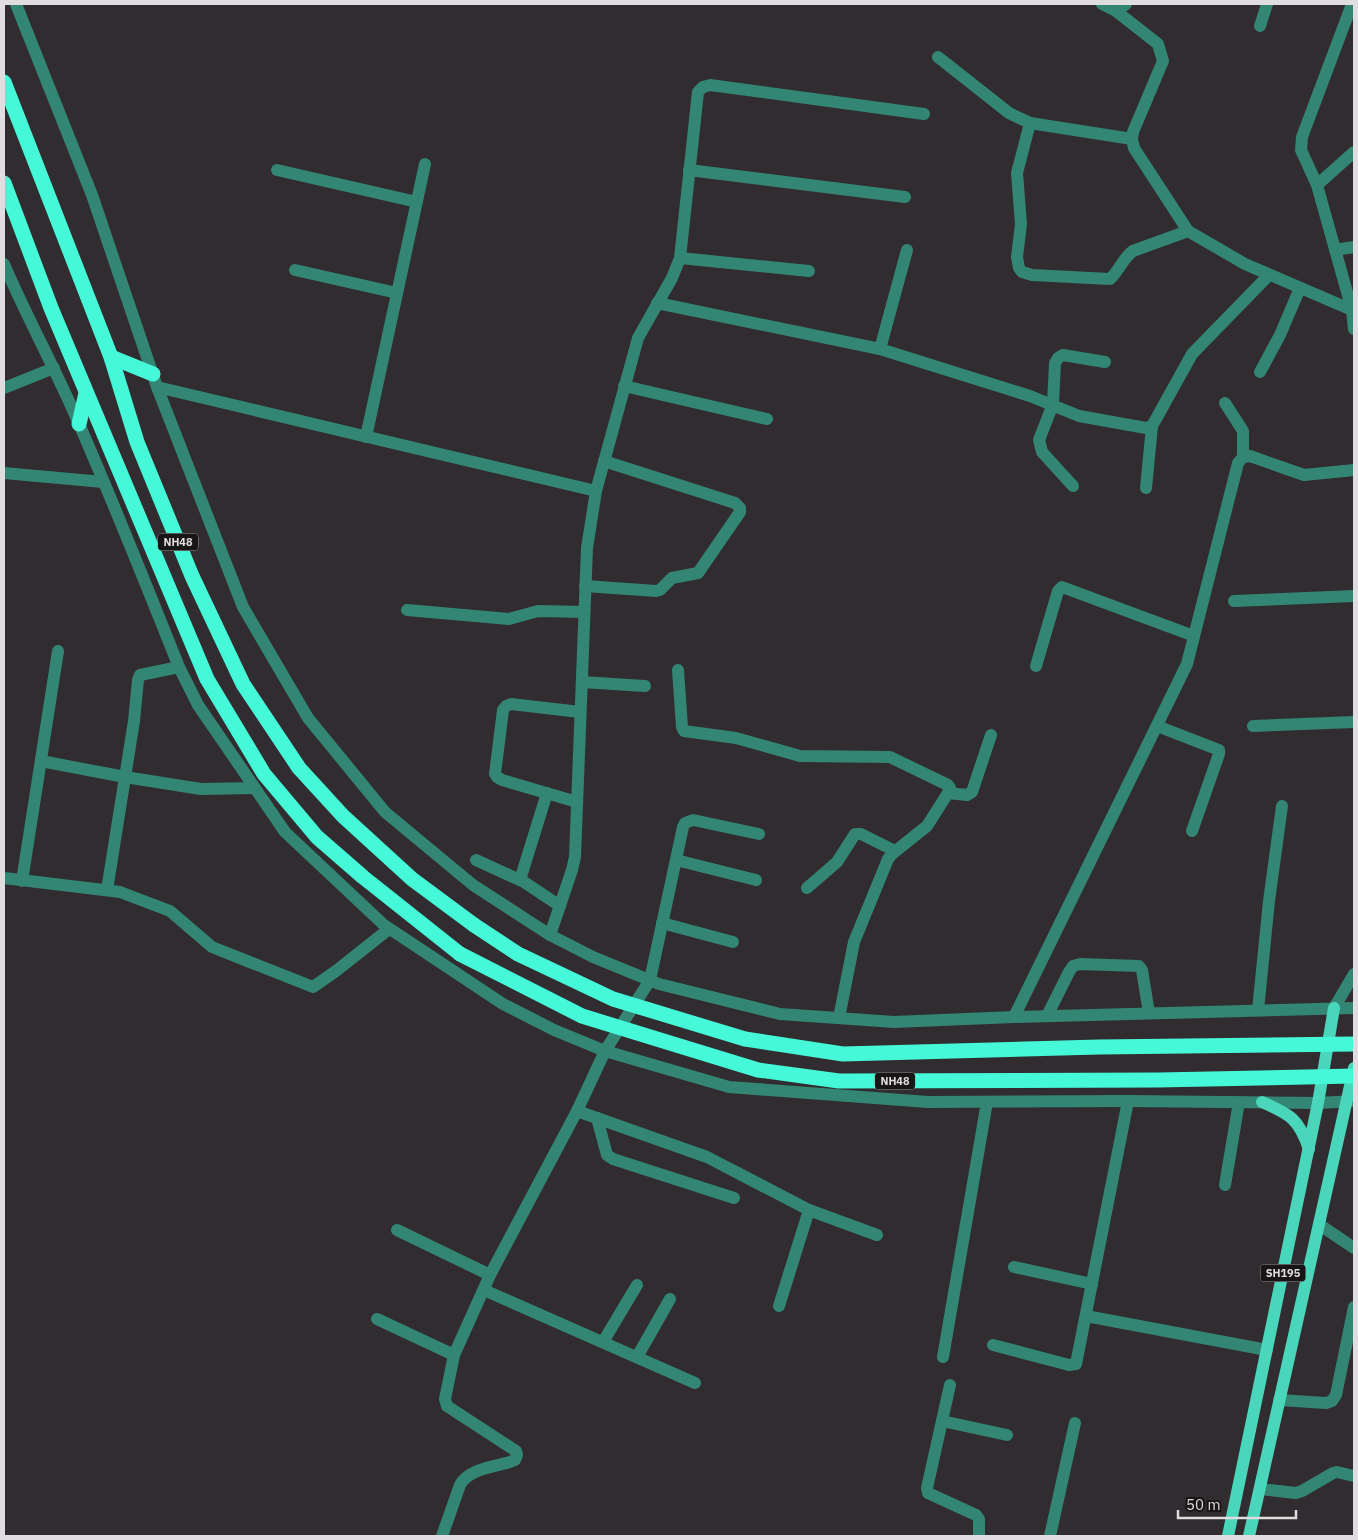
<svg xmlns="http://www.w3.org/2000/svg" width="1358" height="1540" font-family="'IBM Plex Sans',sans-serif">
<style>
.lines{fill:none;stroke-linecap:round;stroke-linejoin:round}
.minor{stroke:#338574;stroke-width:12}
.major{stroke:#4ad6bb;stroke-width:12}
.highway{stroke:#45f8d7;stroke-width:15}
.highway-bridge{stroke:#45f8d7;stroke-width:15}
.labels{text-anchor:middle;stroke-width:4.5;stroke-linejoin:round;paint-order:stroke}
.shield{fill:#171516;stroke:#a3a1a3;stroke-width:1}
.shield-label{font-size:11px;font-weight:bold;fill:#dfdddf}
</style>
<rect width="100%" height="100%" fill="#302c2f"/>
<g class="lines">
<g class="minor">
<path d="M 16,4 L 92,195 L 157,387 L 243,607 L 308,718 L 385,812 L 473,885 L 550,935 L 593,957 L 659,984 L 780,1014 L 894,1022 L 1014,1017 L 1354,1008"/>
<path d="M 1102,4 L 1116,11 L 1158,44 L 1163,61 L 1133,132 L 1132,139 L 1134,148 L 1188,231 L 1245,264 L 1352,310"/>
<path d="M 1352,4 L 1302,137 L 1301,150 L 1317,185 L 1352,310 L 1354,329"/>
<path d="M 1116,11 L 1126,4"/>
<path d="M 1260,26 L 1267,4"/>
<path d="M 938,57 L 1009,113 L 1030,123 L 1132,139"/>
<path d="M 1030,123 L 1017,173 L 1021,224 L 1017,257 L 1019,268 L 1022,272 L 1032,275 L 1110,279 C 1119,271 1123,258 1133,251 L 1188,231"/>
<path d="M 277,170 L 417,202"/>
<path d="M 689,170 L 905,197"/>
<path d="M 1317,185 L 1354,152"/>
<path d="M 1335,250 L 1354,247"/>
<path d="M 680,258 L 809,271"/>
<path d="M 4,264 C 25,313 50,359 72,408 C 110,493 144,580 179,667 L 198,705 L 285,832 L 384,925 L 503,1004 L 554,1030 L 605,1051 L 729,1087 L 928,1102 L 1128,1101 L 1318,1103 L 1354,1101"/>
<path d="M 295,270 L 397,293"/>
<path d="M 657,303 L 880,349 L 1030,396 L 1079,416 L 1146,428 L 1152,426 L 1156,419 L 1192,354 L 1269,275"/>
<path d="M 880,349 L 907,250"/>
<path d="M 1260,372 L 1280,335 L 1300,288"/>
<path d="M 624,386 L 767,419"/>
<path d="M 157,387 L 596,491"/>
<path d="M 4,388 L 54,368"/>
<path d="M 1225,403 L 1243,431 L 1243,457"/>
<path d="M 366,437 L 425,164"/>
<path d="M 4,473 L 103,482"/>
<path d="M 1073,486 L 1042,452 L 1039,440 L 1053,404 L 1055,363 L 1058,358 L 1063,355 L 1105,362"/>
<path d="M 1146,488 L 1152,426"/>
<path d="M 585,586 L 656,591 L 660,590 L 672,578 L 698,573 L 740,512 L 740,508 L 735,503 L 604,461"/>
<path d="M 1234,601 L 1354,596"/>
<path d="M 407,610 L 509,619 L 538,611 L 584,612"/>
<path d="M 1036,666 L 1058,591 L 1062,587 L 1194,636"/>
<path d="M 678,670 L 682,727 L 684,731 L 736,738 L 800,756 L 890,757 L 948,785 L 950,788 L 948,793 L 927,826 L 892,854 L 888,859 L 854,942 L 839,1018"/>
<path d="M 582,682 L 645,686"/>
<path d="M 1157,726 L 1219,750 L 1219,754 L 1192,831"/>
<path d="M 1253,726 L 1354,722"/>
<path d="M 41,761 L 125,777 L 201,789 L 255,788"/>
<path d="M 948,793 L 967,795 L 972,792 L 991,735"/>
<path d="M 577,802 L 502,780 L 497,777 L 495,774 L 503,710 L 506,706 L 511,704 L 580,712"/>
<path d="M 476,860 L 524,882 L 560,906"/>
<path d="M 676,860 L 756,880"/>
<path d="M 4,878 L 120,892 L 170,911 L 212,947 L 313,987 L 336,971 L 389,929"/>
<path d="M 520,880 L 547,793"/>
<path d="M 22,881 L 58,651"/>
<path d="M 807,888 L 837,862 L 855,834 L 861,834 L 895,851"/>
<path d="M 107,890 L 134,721 L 138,680 L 140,675 L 179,667"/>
<path d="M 662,923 L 733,942"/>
<path d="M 550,935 L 572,870 L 575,857 L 587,548 L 596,491 L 638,338 L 672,278 L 680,258 L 698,92 L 703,87 L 710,85 L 924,114"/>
<path d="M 1334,1008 L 1354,974"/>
<path d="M 1258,1010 L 1269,901 L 1282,806"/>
<path d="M 1047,1016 L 1069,972 L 1073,966 L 1080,964 L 1139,966 L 1142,970 L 1149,1013"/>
<path d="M 1014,1017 L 1187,664 L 1238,463 L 1243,457 L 1250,456 L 1304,475 L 1354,470"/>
<path d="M 577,1111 L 707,1157 L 809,1210 L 877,1235"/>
<path d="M 597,1118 L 607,1155 L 613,1159 L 734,1198"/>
<path d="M 1225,1185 L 1239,1102"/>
<path d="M 1320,1225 L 1354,1248"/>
<path d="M 397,1230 L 490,1275"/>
<path d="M 1014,1267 L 1092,1284"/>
<path d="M 484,1290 L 695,1383"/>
<path d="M 779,1306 L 809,1210"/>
<path d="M 1086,1316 L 1267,1350"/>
<path d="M 377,1319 L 454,1355"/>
<path d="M 603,1342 L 637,1285"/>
<path d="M 993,1345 L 1069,1365 L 1076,1364 L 1128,1101"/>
<path d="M 637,1357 L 670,1299"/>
<path d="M 943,1357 L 987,1102"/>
<path d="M 950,1385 L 927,1488 L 928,1493 L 976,1515 L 979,1519 L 979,1536"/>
<path d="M 1279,1400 L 1326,1403 L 1332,1401 L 1336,1395 L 1354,1307"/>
<path d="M 942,1421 L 1007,1435"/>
<path d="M 1260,1489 L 1296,1493 L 1302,1491 L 1333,1473 L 1337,1472 L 1354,1476"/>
<path d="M 442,1536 L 460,1485 C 468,1469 494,1467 510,1462 L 515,1460 L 517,1455 L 516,1451 L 447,1406 L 445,1399 L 454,1355 L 490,1275 L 577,1111 L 605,1051 L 650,980 L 683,827 L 685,823 L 693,820 L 759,834"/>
<path d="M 1050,1536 L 1075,1423"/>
</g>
<g class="major">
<path d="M 1262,1102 C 1290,1114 1299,1119 1309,1149"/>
<path d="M 1228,1536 L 1318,1103 L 1334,1008"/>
<path d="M 1249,1536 L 1354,1068"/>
</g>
<g class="highway">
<path d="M 4,82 L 111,357 L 137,442 L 192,576 L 243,684 L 299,768 L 343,816 L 412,879 L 474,925"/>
<path d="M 4,183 L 51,308 L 207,679 L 264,774 L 317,837 L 363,877 L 460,954"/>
<path d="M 111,357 L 153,374"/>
<path d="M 79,424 L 86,393"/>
</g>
<g class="highway-bridge">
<path d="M 474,925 L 518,954 L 613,999 L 745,1039 L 843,1054 L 1099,1047 L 1354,1044"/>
<path d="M 460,954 L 582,1016 L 758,1070 L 839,1081 L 1158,1080 L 1354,1076"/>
</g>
</g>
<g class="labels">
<g class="shield">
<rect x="158" y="533.5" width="40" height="17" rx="4"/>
<rect x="875" y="1072.5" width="40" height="17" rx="4"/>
<rect x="1260.5" y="1264.5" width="45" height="17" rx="4"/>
</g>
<g class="shield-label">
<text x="178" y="546">NH48</text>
<text x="895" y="1085">NH48</text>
<text x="1283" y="1277">SH195</text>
</g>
</g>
<rect width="1358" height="1540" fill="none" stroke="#dfdddf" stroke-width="10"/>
<path d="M1178 1510v8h118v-8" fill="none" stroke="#dfdddf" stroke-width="2.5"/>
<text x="1186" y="1510" font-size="15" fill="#dfdddf" stroke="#171516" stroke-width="4" paint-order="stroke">50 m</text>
</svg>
